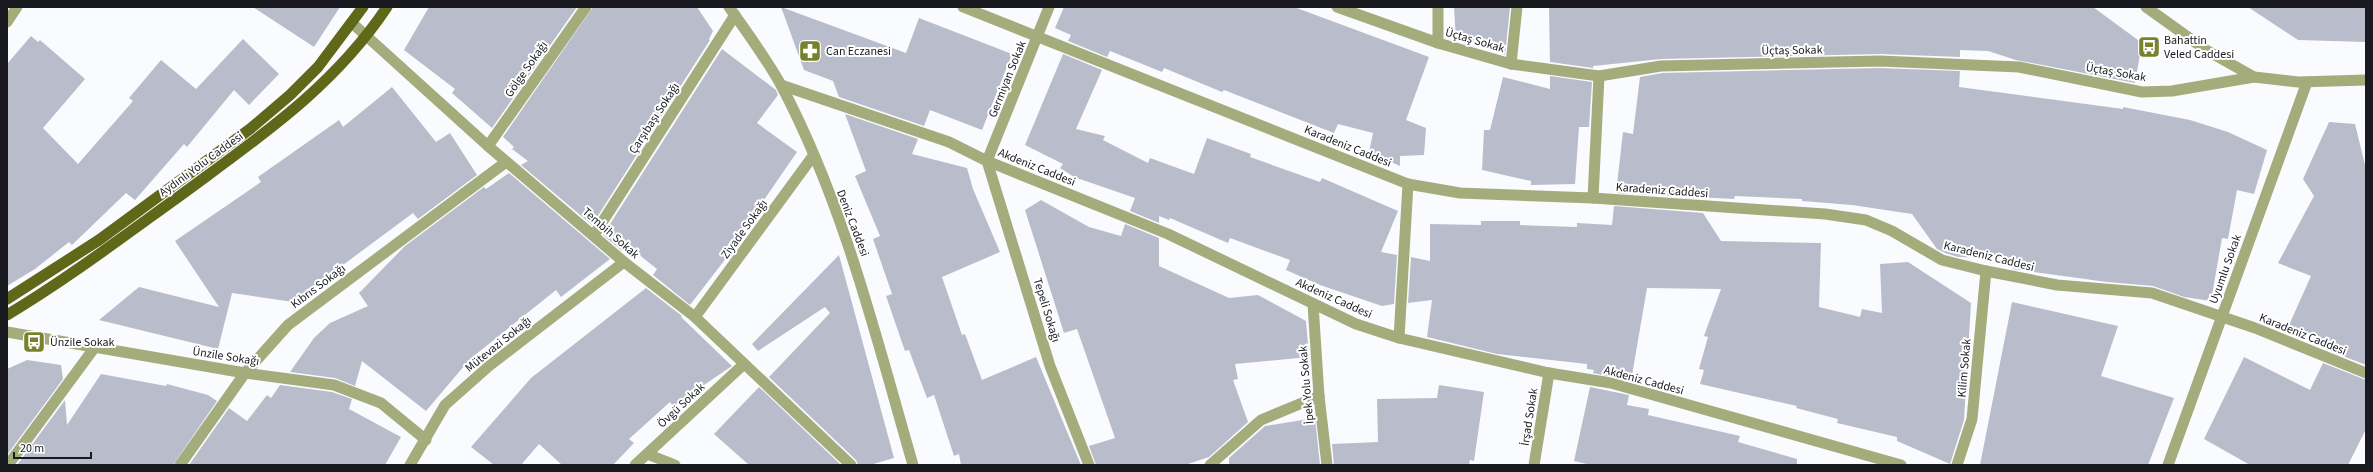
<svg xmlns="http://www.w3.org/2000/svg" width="2373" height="472" font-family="'Source Sans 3',sans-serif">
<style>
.building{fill:#b9bdcb}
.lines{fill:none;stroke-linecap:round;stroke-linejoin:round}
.minor{stroke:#a4ac7c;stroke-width:11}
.tertiary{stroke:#a4ac7c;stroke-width:11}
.primary{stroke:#5f6718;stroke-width:11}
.labels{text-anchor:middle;stroke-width:4;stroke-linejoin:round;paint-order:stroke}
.street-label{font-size:12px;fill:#181a1f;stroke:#fff}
.poi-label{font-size:12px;fill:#181a1f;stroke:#fff;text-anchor:start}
</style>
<rect width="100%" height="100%" fill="#fafbfe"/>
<g class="building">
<path d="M 253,7 L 340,7 L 314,47 Z"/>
<path d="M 429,7 L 577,7 L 492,128 L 452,93 L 455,89 L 404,50 Z"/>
<path d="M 593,7 L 697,7 L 713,31 L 709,39 L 710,40 L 592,225 L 521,165 L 528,161 L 512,149 L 514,147 L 503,137 Z"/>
<path d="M 781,7 L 906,53 L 919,18 L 1012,54 L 982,130 L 930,110 L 924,126 L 839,97 L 833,81 L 804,70 Z"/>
<path d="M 1064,7 L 1294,7 L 1429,57 L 1406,120 L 1426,128 L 1424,155 L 1400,156 L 1400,166 L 1369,152 L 1373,133 L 1338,124 L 1334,133 L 1224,90 L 1222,92 L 1164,68 L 1162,72 L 1110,51 L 1107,57 L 1068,41 L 1071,35 L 1055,28 Z"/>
<path d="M 1454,7 L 1510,7 L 1505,55 L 1474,40 L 1456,40 Z"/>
<path d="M 1549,7 L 2093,7 L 2142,43 L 2135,83 L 2016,60 L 1988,51 L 1960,50 L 1960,57 L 1880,54 L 1661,59 L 1593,66 L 1593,68 L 1550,62 Z"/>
<path d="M 2248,7 L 2366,7 L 2366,42 L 2298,40 Z"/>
<path d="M 31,36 L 38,42 L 40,40 L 85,79 L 43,128 L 78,164 L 133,101 L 129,98 L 161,60 L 196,89 L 243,39 L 279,74 L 249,105 L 234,90 L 187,147 L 184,144 L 135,200 L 126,193 L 72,245 L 69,242 L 35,269 L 7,286 L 7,64 Z"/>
<path d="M 722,49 L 776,90 L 778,95 L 757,123 L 797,152 L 744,229 L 747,231 L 690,305 L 653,275 L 657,269 L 628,246 L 622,251 L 603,235 Z"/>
<path d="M 1063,54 L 1102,70 L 1076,129 L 1105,136 L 1103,140 L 1148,163 L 1150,158 L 1194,174 L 1207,138 L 1251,154 L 1250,157 L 1320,182 L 1322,178 L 1398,211 L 1381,252 L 1397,255 L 1394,304 L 1382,306 L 1320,285 L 1286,270 L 1290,260 L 1230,238 L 1228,243 L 1170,218 L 1169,220 L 1159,216 L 1159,223 L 1130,211 L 1135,198 L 1074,177 L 1060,168 L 1063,164 L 1025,145 Z"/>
<path d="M 1880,68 L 1960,71 L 1959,87 L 2123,109 L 2123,107 L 2190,120 L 2228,132 L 2267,150 L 2254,194 L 2237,190 L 2228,239 L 2222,238 L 2211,301 L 2184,297 L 2153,286 L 2107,282 L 2013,269 L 2015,258 L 1958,257 L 1945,253 L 1937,249 L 1912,214 L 1852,205 L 1802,201 L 1802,199 L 1735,196 L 1734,199 L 1616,193 L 1623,132 L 1633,134 L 1640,77 L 1662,73 Z"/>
<path d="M 1550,76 L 1592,82 L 1589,127 L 1579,127 L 1575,184 L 1531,185 L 1531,181 L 1482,170 L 1484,130 L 1490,130 L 1503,77 L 1550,89 Z"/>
<path d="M 392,87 L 436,142 L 450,133 L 477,175 L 418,219 L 413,213 L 293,302 L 232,293 L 218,349 L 99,320 L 139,287 L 219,307 L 175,241 L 261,182 L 258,177 L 339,120 L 343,127 Z"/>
<path d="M 845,114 L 918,139 L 912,154 L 967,168 L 973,189 L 1000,252 L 942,277 L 962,335 L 965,334 L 982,380 L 1036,357 L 1081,465 L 961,465 L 959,454 L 954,456 L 934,395 L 927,398 L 909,350 L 905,351 L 886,296 L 892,294 L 873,239 L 880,236 L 855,176 L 866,171 Z"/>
<path d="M 2329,122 L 2355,124 L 2366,169 L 2366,365 L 2330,351 L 2332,345 L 2289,325 L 2311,276 L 2278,263 L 2314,196 L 2303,179 Z"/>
<path d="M 509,173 L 610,259 L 561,297 L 556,290 L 470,359 L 426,411 L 362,361 L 355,386 L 335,378 L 290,372 L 314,338 L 330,323 L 368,306 L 359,293 L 405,246 L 484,187 L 486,189 Z"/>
<path d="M 1041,200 L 1089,227 L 1121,236 L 1125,224 L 1159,238 L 1159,266 L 1229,298 L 1258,295 L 1306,321 L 1309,357 L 1235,364 L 1238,379 L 1233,380 L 1248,422 L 1209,457 L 1185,465 L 1096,465 L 1089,446 L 1115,438 L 1077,329 L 1064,333 L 1025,210 Z"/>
<path d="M 1614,206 L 1703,213 L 1721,241 L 1821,243 L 1819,307 L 1860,317 L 1862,309 L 1882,313 L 1880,264 L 1908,262 L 1971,303 L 1964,420 L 1950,464 L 1897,441 L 1897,437 L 1837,423 L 1838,419 L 1796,408 L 1797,406 L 1700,384 L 1704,370 L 1699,369 L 1708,337 L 1704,336 L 1721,289 L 1647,288 L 1631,381 L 1593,373 L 1594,370 L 1587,369 L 1587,364 L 1497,354 L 1427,337 L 1432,300 L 1408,303 L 1411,257 L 1430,261 L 1430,224 L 1481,225 L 1481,221 L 1520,221 L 1520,225 L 1577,227 L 1577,223 L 1612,225 Z"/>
<path d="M 839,255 L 894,458 L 870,465 L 858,465 L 856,460 L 769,377 L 830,313 L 825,307 L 758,351 L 752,344 Z"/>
<path d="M 646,288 L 682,316 L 681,317 L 732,366 L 673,406 L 670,402 L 629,439 L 634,443 L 613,465 L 562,465 L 539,444 L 521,465 L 494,465 L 471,447 L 531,378 Z"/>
<path d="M 2012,302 L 2118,326 L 2101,376 L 2174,398 L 2148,465 L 1980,465 Z"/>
<path d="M 2244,357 L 2310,390 L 2323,363 L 2366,380 L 2366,429 L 2348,465 L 2250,465 L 2204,439 Z"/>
<path d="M 27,360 L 61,365 L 63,379 L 7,455 L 7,369 Z"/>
<path d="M 101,374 L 166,386 L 167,384 L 208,395 L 217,401 L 173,465 L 17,465 L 65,400 L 67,425 Z"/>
<path d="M 280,385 L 332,392 L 352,399 L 349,409 L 401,437 L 385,465 L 189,465 L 229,408 L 247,421 L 267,395 L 271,398 Z"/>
<path d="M 1439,385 L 1484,392 L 1474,461 L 1470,460 L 1469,465 L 1334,465 L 1332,444 L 1378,442 L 1377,399 L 1437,398 Z"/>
<path d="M 759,387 L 841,465 L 749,465 L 714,434 Z"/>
<path d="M 1590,387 L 1629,395 L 1627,405 L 1649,409 L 1648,415 L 1740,436 L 1738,442 L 1797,459 L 1797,465 L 1591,465 L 1574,461 Z"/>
<path d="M 1315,418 L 1320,465 L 1229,465 L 1229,458 L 1265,426 Z"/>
</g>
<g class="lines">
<g class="minor">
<path d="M 729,7 C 747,32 766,58 781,85 C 844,204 876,337 913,465"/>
<path d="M 963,7 L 1408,184 L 1460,193 L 1593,198 L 1825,214 L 1866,220 L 1892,231 L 1942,260 L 1986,271 L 2057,285 L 2152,293 L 2255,328 L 2366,373"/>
<path d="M 1049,7 L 987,161 L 1050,366 L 1089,465"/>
<path d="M 1337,7 L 1438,43 L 1511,64 L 1599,76 L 1661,66 L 1880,61 L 2019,67 L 2142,92 L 2172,91 L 2254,77"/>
<path d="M 1438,7 L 1438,43"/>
<path d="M 7,22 L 17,7"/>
<path d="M 352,23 L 488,146 L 624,262 L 695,317 L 851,465"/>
<path d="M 1511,64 L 1517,7"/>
<path d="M 781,85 L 949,142 L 987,161 L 1168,234 L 1356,324 L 1399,338 L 1549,373 L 1611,383 L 1901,465"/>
<path d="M 488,146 L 586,7"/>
<path d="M 1593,198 L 1599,76"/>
<path d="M 594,235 L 735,15"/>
<path d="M 1313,304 L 1319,396 L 1327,465"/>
<path d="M 695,317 L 813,156"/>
<path d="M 7,332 L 245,373 L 334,385 L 381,403 L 426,440"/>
<path d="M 1399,338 L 1408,184"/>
<path d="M 647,454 L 675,465"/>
<path d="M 8,465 L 95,347"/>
<path d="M 180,465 L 245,373 L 288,325 L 506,162"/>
<path d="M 410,465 L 445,405 L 489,366 L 624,262"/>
<path d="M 635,465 L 744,364"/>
<path d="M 1210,465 L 1261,420 L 1319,396"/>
<path d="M 1534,465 L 1549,373"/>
<path d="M 1957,465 L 1972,419 L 1986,271"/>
<path d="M 2168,465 L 2307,82"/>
</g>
<path class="tertiary" d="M 2146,7 L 2206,50 L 2254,77 L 2298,82 L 2366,80"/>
<g class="primary">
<path d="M 7,299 L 99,240 L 250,129 L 290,95 L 318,67 L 363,7"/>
<path d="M 7,315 C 67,279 124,236 181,195 C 258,138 333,88 387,7"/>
</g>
</g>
<defs>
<g id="bus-square" transform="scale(1.15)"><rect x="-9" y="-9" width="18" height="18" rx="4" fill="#78812d" stroke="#fff"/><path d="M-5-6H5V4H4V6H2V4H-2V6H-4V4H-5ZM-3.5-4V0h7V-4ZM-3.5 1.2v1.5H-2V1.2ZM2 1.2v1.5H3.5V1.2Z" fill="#fff"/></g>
<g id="pharmacy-square" transform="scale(1.15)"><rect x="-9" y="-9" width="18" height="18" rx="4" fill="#78812d" stroke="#fff"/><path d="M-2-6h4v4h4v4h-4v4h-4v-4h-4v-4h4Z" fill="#fff"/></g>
</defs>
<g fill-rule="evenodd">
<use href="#bus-square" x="2149" y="47"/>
<use href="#pharmacy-square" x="810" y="51"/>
<use href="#bus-square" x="34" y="342"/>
</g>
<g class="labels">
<g class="street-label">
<text transform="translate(1475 40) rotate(16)" y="4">Üçtaş Sokak</text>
<text transform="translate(1792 50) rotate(-1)" y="4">Üçtaş Sokak</text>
<text transform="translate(526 69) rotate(-55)" y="4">Gölge Sokağı</text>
<text transform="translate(2116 72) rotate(10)" y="4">Üçtaş Sokak</text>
<text transform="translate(1007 79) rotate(-68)" y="4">Germiyan Sokak</text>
<text transform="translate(654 118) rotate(-57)" y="4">Çarşıbaşı Sokağı</text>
<text transform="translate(1348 146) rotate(22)" y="4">Karadeniz Caddesi</text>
<text transform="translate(201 164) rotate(-36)" y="4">Aydınlı Yolu Caddesi</text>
<text transform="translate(1037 167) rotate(22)" y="4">Akdeniz Caddesi</text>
<text transform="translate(1662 190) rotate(4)" y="4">Karadeniz Caddesi</text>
<text transform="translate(853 223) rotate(69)" y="4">Deniz Caddesi</text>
<text transform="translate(744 229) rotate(-54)" y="4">Ziyade Sokağı</text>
<text transform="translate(611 233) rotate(41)" y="4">Tembih Sokak</text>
<text transform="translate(1989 256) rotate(14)" y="4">Karadeniz Caddesi</text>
<text transform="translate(2225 269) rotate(-70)" y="4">Uyumlu Sokak</text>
<text transform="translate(318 286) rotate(-37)" y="4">Kıbrıs Sokağı</text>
<text transform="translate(1334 298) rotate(24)" y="4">Akdeniz Caddesi</text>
<text transform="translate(1047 310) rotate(73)" y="4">Tepeli Sokağı</text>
<text transform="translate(2303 334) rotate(22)" y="4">Karadeniz Caddesi</text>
<text transform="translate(498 344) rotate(-39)" y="4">Mütevazi Sokağı</text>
<text transform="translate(226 356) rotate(9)" y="4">Ünzile Sokağı</text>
<text transform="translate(1964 368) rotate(-85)" y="4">Kilim Sokak</text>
<text transform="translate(1644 380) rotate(15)" y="4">Akdeniz Caddesi</text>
<text transform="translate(1306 385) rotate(-95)" y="4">İpek Yolu Sokak</text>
<text transform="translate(681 405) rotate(-43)" y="4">Övgü Sokak</text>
<text transform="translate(1529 417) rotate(-81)" y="4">İrşad Sokak</text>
</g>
<g class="poi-label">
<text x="2164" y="44">Bahattin<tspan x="2164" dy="14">Veled Caddesi</tspan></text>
<text x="826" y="55">Can Eczanesi</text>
<text x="50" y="346">Ünzile Sokak</text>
</g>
</g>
<rect width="2373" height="472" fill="none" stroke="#181a1f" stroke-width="16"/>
<path d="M14 452v6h77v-6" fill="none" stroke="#181a1f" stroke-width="2"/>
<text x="20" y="452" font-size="12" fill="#181a1f" stroke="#ffffff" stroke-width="3" paint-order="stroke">20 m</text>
</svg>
